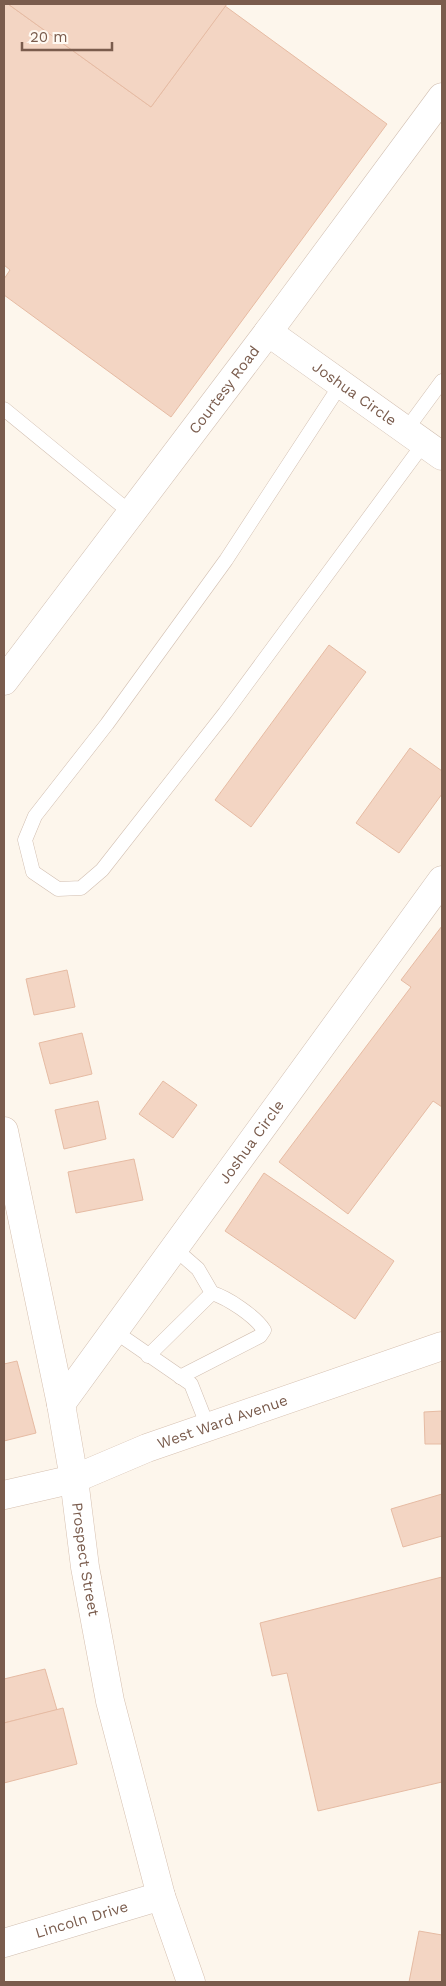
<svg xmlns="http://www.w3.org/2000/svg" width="446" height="1986" font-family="'Work Sans',sans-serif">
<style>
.building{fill:#f3d5c3;stroke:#e6bba3}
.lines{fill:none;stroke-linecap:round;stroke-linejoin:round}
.lane-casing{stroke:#d1beb0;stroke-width:15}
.street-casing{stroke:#d1beb0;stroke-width:29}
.secondary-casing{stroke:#d6c0b0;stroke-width:29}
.lane{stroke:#fff;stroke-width:14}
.street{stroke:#fff;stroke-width:28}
.secondary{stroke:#fff;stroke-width:28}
.labels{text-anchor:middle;stroke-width:5;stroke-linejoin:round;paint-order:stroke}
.street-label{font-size:15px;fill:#7a5c4d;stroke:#fffaf3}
</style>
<rect width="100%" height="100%" fill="#fdf6ec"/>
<g class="building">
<path d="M 4,4 L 8,4 L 151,107 L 225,6 L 387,124 L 171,417 L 4,295 L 4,279 L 10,270 L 4,265 Z"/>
<path d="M 8,4 L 227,4 L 151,107 Z"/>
<path d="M 329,645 L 366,672 L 251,827 L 215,800 Z"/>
<path d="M 410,748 L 442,771 L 442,794 L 399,853 L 356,823 Z"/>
<path d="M 442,926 L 442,1107 L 433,1101 L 348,1214 L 279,1162 L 411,987 L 401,980 Z"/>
<path d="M 67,970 L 75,1007 L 34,1015 L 26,979 Z"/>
<path d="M 82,1033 L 92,1074 L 50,1084 L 39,1043 Z"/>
<path d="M 163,1081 L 197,1105 L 173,1138 L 139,1114 Z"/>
<path d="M 98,1101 L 106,1139 L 64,1149 L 55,1110 Z"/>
<path d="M 134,1159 L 143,1200 L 76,1213 L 68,1172 Z"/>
<path d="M 264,1173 L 394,1261 L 355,1319 L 225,1231 Z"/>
<path d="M 17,1361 L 36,1433 L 4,1441 L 4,1364 Z"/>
<path d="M 442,1411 L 442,1444 L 425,1444 L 424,1412 Z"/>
<path d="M 442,1494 L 442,1536 L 403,1547 L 391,1509 Z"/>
<path d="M 442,1577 L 442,1782 L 318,1811 L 287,1673 L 272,1676 L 260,1623 Z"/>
<path d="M 45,1669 L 57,1710 L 4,1723 L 4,1679 Z"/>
<path d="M 63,1708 L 77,1764 L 4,1783 L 4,1723 Z"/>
<path d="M 419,1931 L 442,1935 L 442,1982 L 409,1982 Z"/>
</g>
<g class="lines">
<g class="lane-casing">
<g id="lane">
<path d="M 341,384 L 226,560 L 107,724 L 35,816 L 25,840 L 33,872 L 58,889 L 81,888 L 102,870 L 225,713 L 424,443"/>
<path d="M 4,409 L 131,513"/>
<path d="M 406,430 L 442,381"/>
<path d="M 174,1248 L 198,1269 L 212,1293"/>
<path d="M 114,1331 L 191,1384 L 208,1427"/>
<path d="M 148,1356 L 212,1293 C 228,1298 255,1316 264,1330 L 260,1336 L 180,1377"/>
</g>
</g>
<g class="street-casing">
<g id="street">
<path id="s1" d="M 268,332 L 442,456"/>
<path id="s2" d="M 4,681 L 268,332 L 442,97"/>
<path id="s3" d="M 61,1404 L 442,880"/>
<path id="s4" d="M 4,1943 L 161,1896"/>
</g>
</g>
<g class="secondary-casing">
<g id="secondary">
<path id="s5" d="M 4,1131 L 61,1404 L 74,1479 L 85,1567 L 110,1701 L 161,1896 L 191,1982"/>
<path id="s6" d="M 4,1495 L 74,1479 L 147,1448 L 442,1346"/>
</g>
</g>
<use href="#lane" class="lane"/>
<use href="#street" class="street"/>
<use href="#secondary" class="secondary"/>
</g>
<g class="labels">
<g class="street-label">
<text dy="5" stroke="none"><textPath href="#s2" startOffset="365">Courtesy Road</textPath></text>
<text dy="5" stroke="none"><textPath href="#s1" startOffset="106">Joshua Circle</textPath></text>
<text dy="5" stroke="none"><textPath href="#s3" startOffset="324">Joshua Circle</textPath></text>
<text dy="5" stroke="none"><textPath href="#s6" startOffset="231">West Ward Avenue</textPath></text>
<text dy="5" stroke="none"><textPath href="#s5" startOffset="436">Prospect Street</textPath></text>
<text dy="5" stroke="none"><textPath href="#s4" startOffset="81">Lincoln Drive</textPath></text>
</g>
</g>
<rect width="446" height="1986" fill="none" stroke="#7a5c4d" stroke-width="10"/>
<path d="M22 42v8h90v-8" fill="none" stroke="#7a5c4d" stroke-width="2.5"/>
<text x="30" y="42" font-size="15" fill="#7a5c4d" stroke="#fffaf3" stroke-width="4" paint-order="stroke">20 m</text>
</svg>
